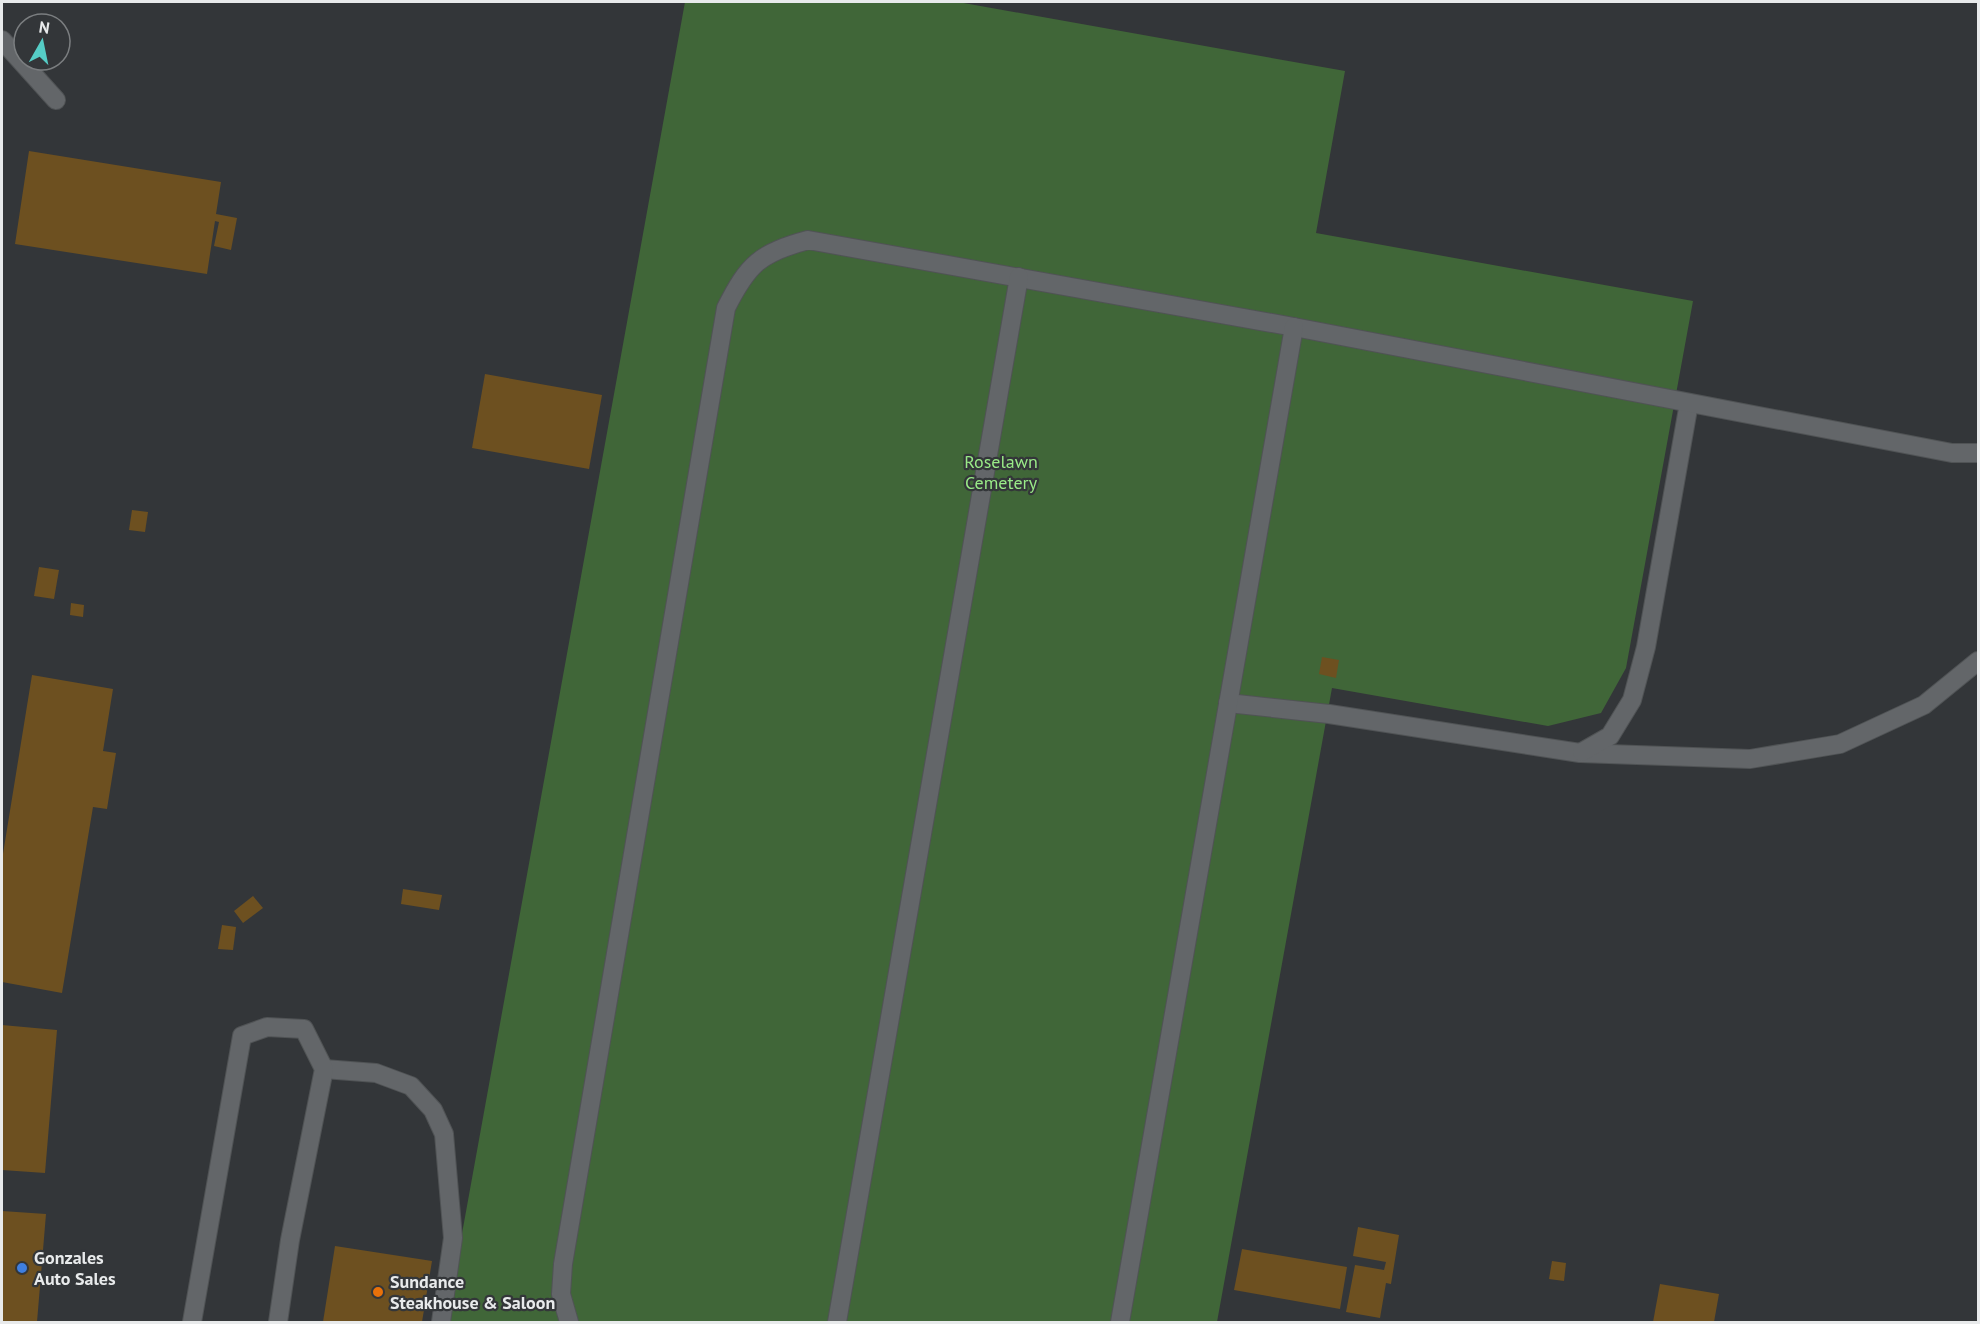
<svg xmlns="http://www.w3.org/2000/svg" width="1980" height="1324" font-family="'PT Sans',sans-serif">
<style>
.green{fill:#406638}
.building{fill:#6d5020}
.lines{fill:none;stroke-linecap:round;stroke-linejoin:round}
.minor-casing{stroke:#505355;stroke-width:20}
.minor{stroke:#636669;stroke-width:18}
.shop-dot{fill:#3f7fe0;stroke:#333639;stroke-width:2}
.food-dot{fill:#e8710a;stroke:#333639;stroke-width:2}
.labels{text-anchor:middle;stroke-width:4.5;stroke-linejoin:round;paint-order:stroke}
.park-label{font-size:18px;fill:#99ea87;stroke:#333639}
.poi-label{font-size:18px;font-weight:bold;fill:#e8eaeb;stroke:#333639;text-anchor:start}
</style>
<rect width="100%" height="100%" fill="#333639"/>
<path class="green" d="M 685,2 L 958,2 L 1345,71 L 1316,233 L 1693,301 L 1626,668 L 1601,713 L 1548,726 L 1332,688 L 1217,1322 L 446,1322 Z"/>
<g class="building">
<path d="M 29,151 L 221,182 L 216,214 L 237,218 L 231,250 L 214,246 L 219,222 L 215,221 L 207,274 L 15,244 Z"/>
<path d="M 485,374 L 602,395 L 589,469 L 472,448 Z"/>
<path d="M 132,510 L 148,512 L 145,532 L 129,530 Z"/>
<path d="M 39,567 L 59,570 L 54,599 L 34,596 Z"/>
<path d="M 71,603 L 84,605 L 83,617 L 70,615 Z"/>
<path d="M 1322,657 L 1339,660 L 1336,678 L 1319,674 Z"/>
<path d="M 32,675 L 113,689 L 103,751 L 116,753 L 107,809 L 93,807 L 62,993 L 2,982 L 2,860 Z"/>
<path d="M 403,889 L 442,895 L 439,910 L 401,904 Z"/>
<path d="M 253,896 L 263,908 L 243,923 L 234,911 Z"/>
<path d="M 222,925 L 236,927 L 233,950 L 218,949 Z"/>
<path d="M 2,1025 L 57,1030 L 45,1173 L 2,1170 Z"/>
<path d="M 2,1211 L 46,1214 L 37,1322 L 2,1322 Z"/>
<path d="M 1358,1227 L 1399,1235 L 1391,1284 L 1386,1283 L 1380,1318 L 1346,1312 L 1355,1265 L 1384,1270 L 1386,1262 L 1353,1256 Z"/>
<path d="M 335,1246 L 432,1261 L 422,1322 L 323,1322 Z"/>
<path d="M 1242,1249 L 1347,1267 L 1340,1309 L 1234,1290 Z"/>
<path d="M 1552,1261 L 1566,1263 L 1564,1281 L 1549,1279 Z"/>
<path d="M 1660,1284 L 1719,1294 L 1714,1322 L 1653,1322 Z"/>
</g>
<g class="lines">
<g class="minor-casing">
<g id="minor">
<path d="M 2,40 L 56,100"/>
<path d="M 1228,703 L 1329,714 L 1580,753 L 1750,759 L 1840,744 L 1924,705 L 1978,661"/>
<path d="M 1582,752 L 1610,736 L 1632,700 L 1646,647 L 1689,403"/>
<path d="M 324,1069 L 376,1073 L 411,1086 L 433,1110 L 444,1134 L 453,1238 L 441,1322"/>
<path d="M 192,1322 L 242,1036 L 267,1027 L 304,1029 L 324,1069 L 290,1240 L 278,1322"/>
<path d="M 569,1322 L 561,1294 L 563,1264 L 726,308 C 748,264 760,253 808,240 L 1294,327 L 1952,453 L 1978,453"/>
<path d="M 837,1322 L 1019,277"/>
<path d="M 1120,1322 L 1294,327"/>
</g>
</g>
<use href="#minor" class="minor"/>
</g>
<circle class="shop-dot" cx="22" cy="1268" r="6"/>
<circle class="food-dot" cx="378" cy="1292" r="6"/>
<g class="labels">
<g class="park-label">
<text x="1001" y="468">Roselawn<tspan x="1001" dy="21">Cemetery</tspan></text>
</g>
<g class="poi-label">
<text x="34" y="1264">Gonzales<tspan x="34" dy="21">Auto Sales</tspan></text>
<text x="390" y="1288">Sundance<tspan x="390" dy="21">Steakhouse &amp; Saloon</tspan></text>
</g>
</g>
<rect width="1980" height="1324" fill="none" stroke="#e8eaeb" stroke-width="6"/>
<g transform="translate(42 42) rotate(9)"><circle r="28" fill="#333639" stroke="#7b7e80" stroke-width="1.5"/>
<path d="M0-4.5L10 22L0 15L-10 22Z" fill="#55cdc6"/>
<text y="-9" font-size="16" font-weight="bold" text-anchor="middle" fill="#e8eaeb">N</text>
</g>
</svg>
